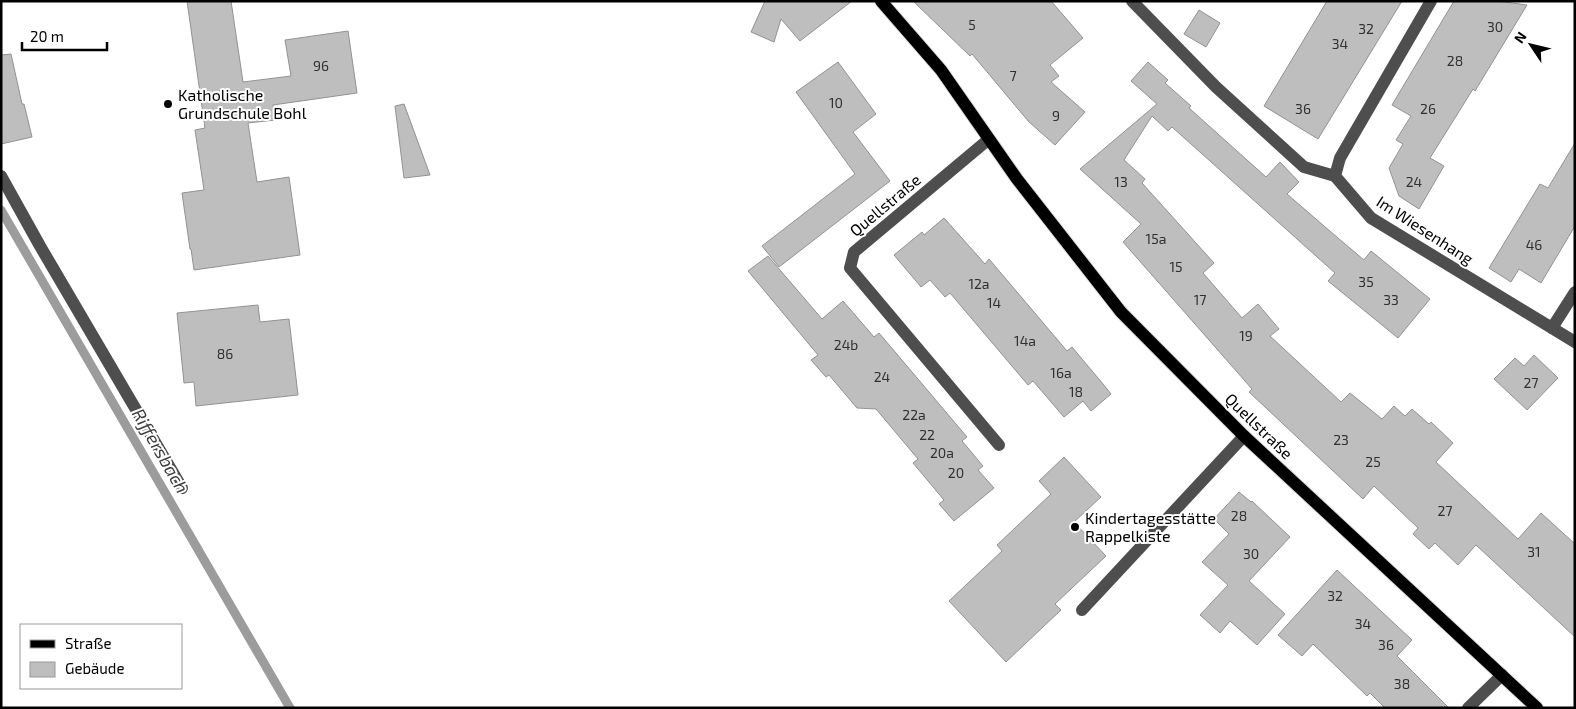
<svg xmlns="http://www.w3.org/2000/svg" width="1576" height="709" font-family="'Exo 2',sans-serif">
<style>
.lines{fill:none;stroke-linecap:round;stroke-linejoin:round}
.stream{stroke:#9c9c9c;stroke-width:9}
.building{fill:#bebebe;stroke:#929292}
.major-casing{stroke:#dbdbdb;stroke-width:14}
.minor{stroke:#4e4e4e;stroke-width:12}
.major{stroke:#000;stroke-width:12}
.poi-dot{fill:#000;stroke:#fff;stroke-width:2}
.labels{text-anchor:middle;stroke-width:4;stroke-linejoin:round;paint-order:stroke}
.number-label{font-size:14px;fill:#303030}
.poi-label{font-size:16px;fill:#000;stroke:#fff;text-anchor:start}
.street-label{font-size:16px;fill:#000;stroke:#fff}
.water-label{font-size:18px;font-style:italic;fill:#3d3d3d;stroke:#fff}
</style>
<rect width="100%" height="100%" fill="#fff"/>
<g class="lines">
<path class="stream" d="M 1,210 L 290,708"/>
</g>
<g class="building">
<path d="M 187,1 L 231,1 L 243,82 L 291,76 L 285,40 L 348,31 L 357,93 L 273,105 L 275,120 L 248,123 L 257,182 L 289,177 L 300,255 L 194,270 L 191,249 L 190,249 L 182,193 L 204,190 L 195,130 L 205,128 Z"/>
<path d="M 765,1 L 852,1 L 800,41 L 781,19 L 774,42 L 751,32 Z"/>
<path d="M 913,1 L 1051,1 L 1083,38 L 1050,65 L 1059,76 L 1051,82 L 1085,112 L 1055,145 L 1029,122 L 972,54 L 970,56 Z"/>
<path d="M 1327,1 L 1402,1 L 1318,139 L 1264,106 Z"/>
<path d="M 1454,1 L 1497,1 L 1527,5 L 1475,91 L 1473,89 L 1430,158 L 1444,166 L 1419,209 L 1399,196 L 1389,168 L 1403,144 L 1396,140 L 1411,116 L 1392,105 Z"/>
<path d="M 1199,10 L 1220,23 L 1206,47 L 1184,34 Z"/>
<path d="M 11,54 L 22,104 L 24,104 L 32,137 L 1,144 L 1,55 Z"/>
<path d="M 838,62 L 876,114 L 853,132 L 890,181 L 779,267 L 762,246 L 855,174 L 796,92 Z"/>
<path d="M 1148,62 L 1168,80 L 1165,83 L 1191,106 L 1189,108 L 1266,177 L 1280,162 L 1299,182 L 1287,194 L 1338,238 L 1364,260 L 1371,251 L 1430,299 L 1398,338 L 1328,281 L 1335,273 L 1172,127 L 1168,131 L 1152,116 L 1124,160 L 1145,179 L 1142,183 L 1214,263 L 1203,273 L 1242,318 L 1258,304 L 1279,329 L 1270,336 L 1341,402 L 1350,393 L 1382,419 L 1394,406 L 1405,416 L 1412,409 L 1429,424 L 1431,422 L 1453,443 L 1436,462 L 1518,539 L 1541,513 L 1575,544 L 1575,637 L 1476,545 L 1458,565 L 1435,543 L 1429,549 L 1413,534 L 1418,528 L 1374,486 L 1363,499 L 1249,392 L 1252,389 L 1123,242 L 1141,224 L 1080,169 L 1157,104 L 1131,81 Z"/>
<path d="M 404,104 L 430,175 L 404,178 L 395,106 Z"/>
<path d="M 1575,143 L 1575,226 L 1541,283 L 1519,269 L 1511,282 L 1489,268 L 1540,184 L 1548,188 Z"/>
<path d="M 944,218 L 985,264 L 989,259 L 1067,351 L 1072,347 L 1103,384 L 1111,394 L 1091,411 L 1083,401 L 1064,417 L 1033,381 L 1028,385 L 950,293 L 945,297 L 930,280 L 921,287 L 894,255 L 922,232 L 924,235 Z"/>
<path d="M 768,256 L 822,319 L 843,301 L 874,337 L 879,333 L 967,437 L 962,441 L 983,466 L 978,470 L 994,488 L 954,521 L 939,504 L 944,500 L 913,463 L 918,459 L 876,409 L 857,408 L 829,375 L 826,377 L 811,360 L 818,355 L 748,271 Z"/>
<path d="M 258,305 L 260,322 L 289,319 L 298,395 L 196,406 L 194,382 L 184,383 L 177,313 Z"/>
<path d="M 1534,355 L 1558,378 L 1527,410 L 1494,379 L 1515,358 L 1524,366 Z"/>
<path d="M 1064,457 L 1101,497 L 1074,522 L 1106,556 L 1055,604 L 1061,610 L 1006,662 L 949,601 L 1002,551 L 997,545 L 1051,494 L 1039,481 Z"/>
<path d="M 1239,492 L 1251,502 L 1252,501 L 1290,537 L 1249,581 L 1285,614 L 1257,645 L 1230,621 L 1220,633 L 1200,615 L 1228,585 L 1202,562 L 1229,534 L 1214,519 Z"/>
<path d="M 1337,570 L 1412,640 L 1397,656 L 1449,708 L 1385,708 L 1370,693 L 1367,696 L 1313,644 L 1302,656 L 1278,635 Z"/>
</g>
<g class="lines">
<g class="major-casing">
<path id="major" d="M 881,1 L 941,70 L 1017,179 L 1121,312 L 1244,436 L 1537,708"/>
</g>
<g class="minor">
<path d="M 1132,1 L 1216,87 L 1304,167 L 1335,176"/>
<path d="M 1431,1 L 1340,158 L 1335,176 L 1371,218 L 1575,342"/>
<path d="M 989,139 L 854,252 L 850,268 L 999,445"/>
<path d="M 1,176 L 40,246 L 182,488"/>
<path d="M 1552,328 L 1575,292"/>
<path d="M 1082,610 L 1244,436"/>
<path d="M 1468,708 L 1502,675"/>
</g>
<use href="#major" class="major"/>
</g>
<g class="poi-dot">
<circle cx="168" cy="104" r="5"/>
<circle cx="1075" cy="527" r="5"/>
</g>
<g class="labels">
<g class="number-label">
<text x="972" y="30">5</text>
<text x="1495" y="32">30</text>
<text x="1366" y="34">32</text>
<text x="1340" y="49">34</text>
<text x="1455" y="66">28</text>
<text x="321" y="71">96</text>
<text x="1013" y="81">7</text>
<text x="836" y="108">10</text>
<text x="1303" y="114">36</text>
<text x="1428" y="114">26</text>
<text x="1056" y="121">9</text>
<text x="1121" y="187">13</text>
<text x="1414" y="187">24</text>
<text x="1156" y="244">15a</text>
<text x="1534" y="250">46</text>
<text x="1176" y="272">15</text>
<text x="1366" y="287">35</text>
<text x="979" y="289">12a</text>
<text x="1200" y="305">17</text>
<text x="1391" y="305">33</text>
<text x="994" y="308">14</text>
<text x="1246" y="341">19</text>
<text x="1025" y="346">14a</text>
<text x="846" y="350">24b</text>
<text x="225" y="359">86</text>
<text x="1061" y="378">16a</text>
<text x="882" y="382">24</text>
<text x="1531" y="388">27</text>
<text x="1076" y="397">18</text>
<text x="914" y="420">22a</text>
<text x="927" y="440">22</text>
<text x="1341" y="445">23</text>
<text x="942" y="458">20a</text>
<text x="1373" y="467">25</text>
<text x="956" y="478">20</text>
<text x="1445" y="516">27</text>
<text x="1239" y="521">28</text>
<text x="1534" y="557">31</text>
<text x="1251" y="559">30</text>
<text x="1335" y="601">32</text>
<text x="1363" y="629">34</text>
<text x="1386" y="650">36</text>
<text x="1402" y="689">38</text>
</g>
<g class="poi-label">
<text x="178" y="101">Katholische<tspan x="178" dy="18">Grundschule Bohl</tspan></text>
<text x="1085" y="524">Kindertagesstätte<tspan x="1085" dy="18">Rappelkiste</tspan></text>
</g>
<g class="street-label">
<text transform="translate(885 205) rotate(-40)" y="6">Quellstraße</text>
<text transform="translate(1425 230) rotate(33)" y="6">Im Wiesenhang</text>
<text transform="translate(1259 426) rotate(44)" y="6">Quellstraße</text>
</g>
<g class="water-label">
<text transform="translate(160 451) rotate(60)" y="6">Riffersbach</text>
</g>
</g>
<rect width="1576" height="709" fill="none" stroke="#000000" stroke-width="5"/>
<rect x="20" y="624" width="162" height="65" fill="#ffffff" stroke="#999999"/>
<rect x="30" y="640" width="25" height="8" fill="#000000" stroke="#999999"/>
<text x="65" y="649" font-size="15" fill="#000000">Straße</text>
<rect x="30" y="662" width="25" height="15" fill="#bebebe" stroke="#999999"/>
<text x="65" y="674" font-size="15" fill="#000000">Gebäude</text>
<g transform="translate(1531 45) rotate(305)" stroke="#ffffff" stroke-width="4" paint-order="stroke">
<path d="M0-4L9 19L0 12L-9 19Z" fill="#000000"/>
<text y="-8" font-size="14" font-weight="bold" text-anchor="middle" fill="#000000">N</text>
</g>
<path d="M22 42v8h85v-8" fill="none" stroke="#000000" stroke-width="2.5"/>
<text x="30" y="42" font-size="15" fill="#000000" stroke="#ffffff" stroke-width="4" paint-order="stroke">20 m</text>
</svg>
